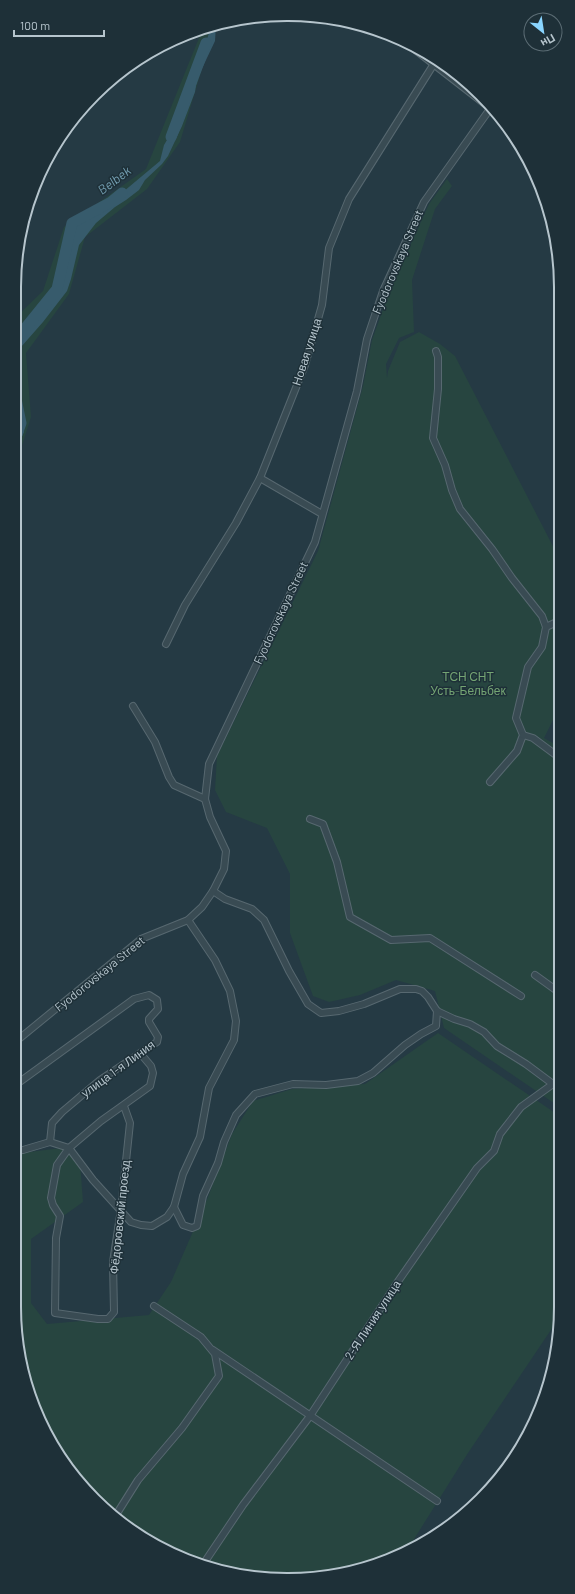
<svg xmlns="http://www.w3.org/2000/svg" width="575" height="1594" font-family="Barlow,sans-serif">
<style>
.green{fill:#274540}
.water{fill:#375b6c}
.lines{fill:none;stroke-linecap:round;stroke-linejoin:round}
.river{stroke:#375b6c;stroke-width:11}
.minor-casing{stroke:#576870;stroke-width:8}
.minor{stroke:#394b53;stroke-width:6}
.labels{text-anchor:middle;stroke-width:3;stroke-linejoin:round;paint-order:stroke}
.street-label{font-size:12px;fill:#b6c5cd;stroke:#1e3038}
.park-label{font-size:12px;fill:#74a473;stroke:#1e3038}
.water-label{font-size:13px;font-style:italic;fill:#749fb2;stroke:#1e3038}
.rim{fill:none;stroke:#b6c5cd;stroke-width:2}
</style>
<rect width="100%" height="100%" fill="#253a44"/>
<g class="green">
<path d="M 215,25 L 180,142 L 147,189 L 85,237 L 69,294 L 26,353 L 31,417 L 14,471 L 14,319 L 43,291 L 64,227 L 146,169 L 203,28 Z"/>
<path d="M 447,179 L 452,186 L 435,209 L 412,280 L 414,332 L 399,338 L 386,364 L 387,378 L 388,371 L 400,342 L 419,332 L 440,344 L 455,356 L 559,558 L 560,706 L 544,738 L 560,747 L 561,1108 L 444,1028 L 435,991 L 396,980 L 360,995 L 329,1002 L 313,996 L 290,933 L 290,874 L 267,828 L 226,812 L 215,790 L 217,756 L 318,551 L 363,386 L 372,340 L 390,290 L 429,204 Z"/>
<path d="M 438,1033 L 561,1117 L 561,1306 L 559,1318 L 468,1453 L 406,1552 L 392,1559 L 341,1575 L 252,1578 L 200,1566 L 151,1543 L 82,1487 L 51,1443 L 29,1395 L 14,1306 L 14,1154 L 61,1148 L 80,1162 L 83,1202 L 31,1239 L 31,1303 L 47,1324 L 149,1315 L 171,1282 L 208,1197 L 232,1134 L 253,1101 L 292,1089 L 365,1084 Z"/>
</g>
<path class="water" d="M 216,25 L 215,41 L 197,79 L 195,92 L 182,126 L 168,156 L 162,164 L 145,180 L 139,190 L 126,200 L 115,207 L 96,223 L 79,245 L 71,279 L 67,291 L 43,322 L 14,355 L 24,432 L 14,455 L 14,442 L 20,423 L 14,399 L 14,342 L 57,289 L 72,223 L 111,202 L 160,161 L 164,145 L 176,125 L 202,56 L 211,26 Z"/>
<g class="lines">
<g class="river">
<path d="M 171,137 L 206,43"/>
<path d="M 14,342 L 57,289 L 72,223 L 111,202 L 122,193"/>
<path d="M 14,389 L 21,423 L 14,442"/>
</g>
<g class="minor-casing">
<g id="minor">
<path d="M 414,49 L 490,108"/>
<path d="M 436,351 L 438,357 L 438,389 L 433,438 L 445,465 L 452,490 L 460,509 L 492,549 L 512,578 L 542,616 L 546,627 L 542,647 L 528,667 L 516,718 L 523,735 L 517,751 L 490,782"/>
<path d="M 260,478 L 322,514"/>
<path d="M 546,627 L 559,621"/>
<path d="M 166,644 L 185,605 L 236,523 L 260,478 L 305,365 L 322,305 L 329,248 L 349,199 L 437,59"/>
<path d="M 133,706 L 155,742 L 169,777 L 174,785 L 205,799"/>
<path d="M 523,735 L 533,738 L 560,758"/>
<path d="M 310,819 L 323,824 L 337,862 L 350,917 L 391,940 L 430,938 L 521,996"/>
<path d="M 213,891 L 225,899 L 252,909 L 264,920 L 289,971 L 308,1004 L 321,1013 L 339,1011 L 364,1004 L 400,989 L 416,989 L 422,991 L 428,997 L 437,1011 L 454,1019 L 470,1024 L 484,1032 L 497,1046 L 526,1064 L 561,1090"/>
<path d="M 535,975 L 560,993"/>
<path d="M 14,1043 L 141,939 L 188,920 L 202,907 L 213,891 L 224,869 L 226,851 L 210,817 L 205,799 L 209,764 L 315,542 L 357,391 L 367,339 L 383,291 L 424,202 L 492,106"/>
<path d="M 14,1086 L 134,999 L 149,995 L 157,1000 L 158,1009 L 149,1019 L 149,1022 L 158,1037 L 157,1042 L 100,1080 L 62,1112 L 52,1123 L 50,1142"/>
<path d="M 124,1106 L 130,1123 L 121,1209 L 113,1262 L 114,1312 L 108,1319 L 98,1319 L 55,1313 L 56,1238 L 60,1216 L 53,1205 L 51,1198 L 57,1165 L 69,1148 L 101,1121 L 150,1086 L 153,1073 L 151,1066 L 140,1053"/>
<path d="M 14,1151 L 23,1150 L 50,1142 L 69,1148 L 93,1180 L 131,1222 L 141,1225 L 152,1226 L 167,1217 L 174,1207 L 183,1174 L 200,1137 L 209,1088 L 234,1040 L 236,1021 L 230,991 L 215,960 L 188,920"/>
<path d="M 174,1207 L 183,1225 L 192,1228 L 197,1226 L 203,1196 L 218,1163 L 224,1142 L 236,1115 L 255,1094 L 293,1084 L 326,1085 L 358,1081 L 373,1073 L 405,1045 L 421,1034 L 436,1026 L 437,1011"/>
<path d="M 213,1350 L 437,1501"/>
<path d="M 116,1515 L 138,1480 L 182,1428 L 219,1376 L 215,1354 L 201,1337 L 154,1306"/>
<path d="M 202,1566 L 243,1505 L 310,1416 L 399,1280 L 477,1168 L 494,1151 L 500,1134 L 521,1107 L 553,1084"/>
</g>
</g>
<use href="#minor" class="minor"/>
</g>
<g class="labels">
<g class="street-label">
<text transform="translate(398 262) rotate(-67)" y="4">Fyodorovskaya Street</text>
<text transform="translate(307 352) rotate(-72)" y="4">Новая улица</text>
<text transform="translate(281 613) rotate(-65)" y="4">Fyodorovskaya Street</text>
<text transform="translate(100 974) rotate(-39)" y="4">Fyodorovskaya Street</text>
<text transform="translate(118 1069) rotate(-36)" y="4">улица 1-я Линия</text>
<text transform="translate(120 1217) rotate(-84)" y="4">Фёдоровский проезд</text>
<text transform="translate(373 1320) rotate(-57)" y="4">2-Я Линия улица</text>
</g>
<g class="park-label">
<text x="468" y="681">ТСН СНТ<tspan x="468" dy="14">Усть-Бельбек</tspan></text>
</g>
<g class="water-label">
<text transform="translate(114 180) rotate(-37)" y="5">Belbek</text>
</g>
</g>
<path d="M0 0H575V1594H0ZM287 21H288A266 266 0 0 1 554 287V1307A266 266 0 0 1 288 1573H287A266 266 0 0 1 21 1307V287A266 266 0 0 1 287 21Z" fill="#1e3038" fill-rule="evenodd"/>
<path class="rim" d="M287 21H288A266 266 0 0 1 554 287V1307A266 266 0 0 1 288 1573H287A266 266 0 0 1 21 1307V287A266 266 0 0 1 287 21Z"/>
<g transform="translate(543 32) rotate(150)"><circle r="19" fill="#1e3038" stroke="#5b6c74"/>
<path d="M0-3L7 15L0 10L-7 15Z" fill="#89d5ff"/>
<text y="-6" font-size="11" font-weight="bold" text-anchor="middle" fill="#b6c5cd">Пн</text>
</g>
<path d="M14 30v6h90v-6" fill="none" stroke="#b6c5cd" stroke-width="2"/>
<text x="20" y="30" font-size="12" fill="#b6c5cd" stroke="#1e3038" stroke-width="3" paint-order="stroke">100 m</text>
</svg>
